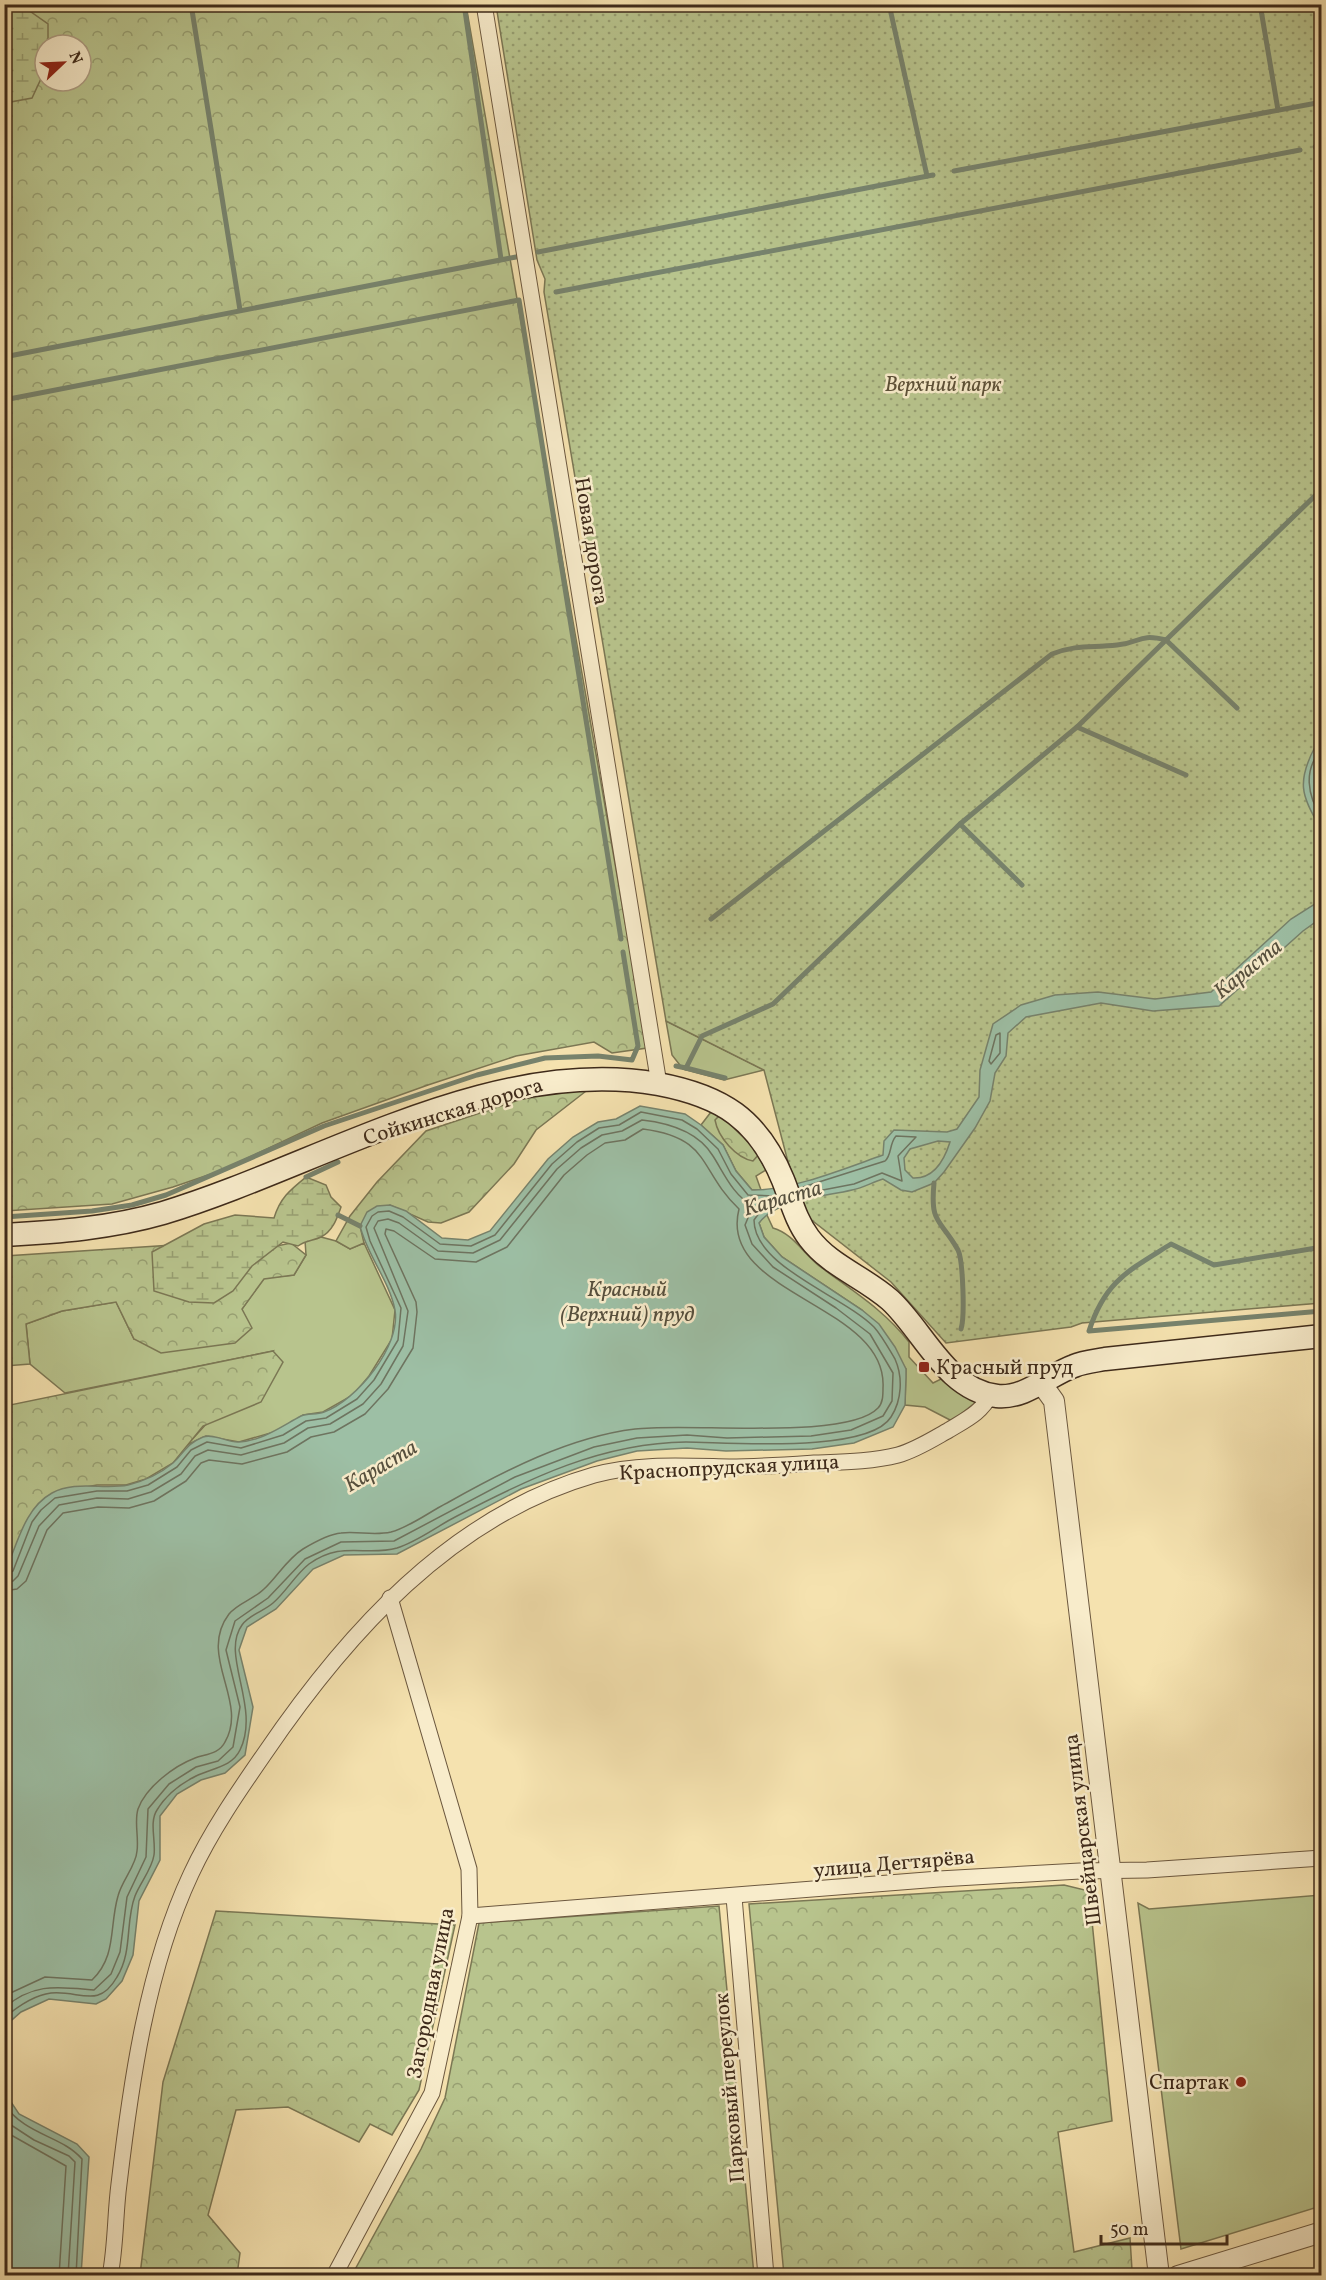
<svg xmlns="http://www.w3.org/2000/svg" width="1326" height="2280" font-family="Vollkorn,serif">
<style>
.green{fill:#b8c48d;stroke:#7b7754;stroke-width:1.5}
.forest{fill:url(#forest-crowns);stroke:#7b7754;stroke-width:1.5;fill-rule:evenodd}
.wetland{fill:url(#wetland-marsh);stroke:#7b7754;stroke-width:1.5}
.park{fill:url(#park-dots);stroke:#7b7754;stroke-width:1.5}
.water{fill:#9dbfa5;stroke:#77836d;stroke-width:1.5;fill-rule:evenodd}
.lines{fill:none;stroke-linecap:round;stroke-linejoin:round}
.shore{stroke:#6e7460;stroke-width:1.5}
.stream{stroke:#77836d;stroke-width:5}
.minor-casing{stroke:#6c583f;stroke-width:17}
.tertiary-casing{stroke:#6c583f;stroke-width:22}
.secondary-casing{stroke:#3e2a1a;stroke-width:25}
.minor{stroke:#f8eccb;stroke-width:15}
.tertiary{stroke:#f8eccb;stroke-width:20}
.secondary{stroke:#f8eccb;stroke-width:22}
.poi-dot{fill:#8f2418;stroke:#f8eccb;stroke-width:2}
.labels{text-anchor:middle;stroke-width:5;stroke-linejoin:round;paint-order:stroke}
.park-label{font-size:21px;font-style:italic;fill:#5c5037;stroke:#f8eccb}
.street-label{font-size:21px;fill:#3e2a1a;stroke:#f8eccb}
.poi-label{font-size:21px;fill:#3e2a1a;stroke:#f8eccb;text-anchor:start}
.water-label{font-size:22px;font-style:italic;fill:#564f3d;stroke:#f8eccb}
</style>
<defs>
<pattern id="forest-crowns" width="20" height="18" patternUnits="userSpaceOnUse" patternTransform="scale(1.5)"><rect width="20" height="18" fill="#b8c48d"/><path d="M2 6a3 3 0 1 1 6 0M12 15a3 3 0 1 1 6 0" fill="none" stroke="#979f72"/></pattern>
<pattern id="wetland-marsh" width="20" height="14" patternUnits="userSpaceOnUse" patternTransform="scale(1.5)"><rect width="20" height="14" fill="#b8c48d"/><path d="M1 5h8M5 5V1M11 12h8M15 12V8" fill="none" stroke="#979f72"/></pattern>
<pattern id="park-dots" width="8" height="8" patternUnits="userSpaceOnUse" patternTransform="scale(1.5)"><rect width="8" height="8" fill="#b8c48d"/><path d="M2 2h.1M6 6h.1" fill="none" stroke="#979f72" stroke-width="1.8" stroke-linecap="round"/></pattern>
</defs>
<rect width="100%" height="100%" fill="#f5e2af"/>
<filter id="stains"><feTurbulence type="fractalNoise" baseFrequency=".00333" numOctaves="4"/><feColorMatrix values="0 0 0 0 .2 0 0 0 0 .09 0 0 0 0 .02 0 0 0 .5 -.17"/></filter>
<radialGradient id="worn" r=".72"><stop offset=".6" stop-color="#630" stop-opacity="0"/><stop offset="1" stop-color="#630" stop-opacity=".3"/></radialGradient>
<g class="green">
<path d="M 666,1021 L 764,1070 L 724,1080 L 683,1069 L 672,1055 Z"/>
<path d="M 711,1112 C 736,1121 754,1148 766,1170 L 756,1176 L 761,1190 L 752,1190 L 736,1171 L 723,1145 L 701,1125 Z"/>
<path d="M 766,1213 L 773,1228 C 794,1234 804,1255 822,1268 C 854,1292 884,1310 909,1342 L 909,1357 L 933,1383 L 943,1378 L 981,1398 L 952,1421 L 925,1407 L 905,1405 L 906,1369 L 862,1310 L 782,1257 L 764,1237 L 759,1223 Z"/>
<path d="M 321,1237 L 336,1241 L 350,1249 L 364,1243 L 395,1310 L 392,1339 L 369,1376 L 353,1395 L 323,1412 L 303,1415 L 281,1430 L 239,1442 L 206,1436 L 187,1445 L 273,1351 L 65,1393 L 30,1364 L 26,1324 L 62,1311 L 116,1302 L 134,1339 L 242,1309 L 264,1278 L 294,1275 L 306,1255 L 305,1240 Z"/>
<path d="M 1321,1895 L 1321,2206 L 1181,2249 L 1138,1903 L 1149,1909 Z"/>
</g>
<g class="forest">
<path d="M 5,5 L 466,5 L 647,1048 L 612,1053 L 594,1042 L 516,1056 L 428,1085 L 322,1123 L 220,1171 L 173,1187 L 112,1204 L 5,1211 ZM 45,45 L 81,45 L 81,81 L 45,81 Z"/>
<path d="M 590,1088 L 536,1130 L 514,1164 L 469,1212 L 441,1223 L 428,1222 L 390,1205 L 360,1226 L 364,1243 L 350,1249 L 336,1241 L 350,1216 L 377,1182 L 426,1131 L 531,1096 Z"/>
<path d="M 720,1115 L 760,1153 L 753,1161 C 736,1158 718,1137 715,1120 Z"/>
<path d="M 203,1243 L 243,1253 L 291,1243 L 306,1255 L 294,1275 L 264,1279 L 242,1309 L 252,1328 L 235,1343 L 161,1353 L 134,1339 L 116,1302 L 62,1311 L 26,1324 L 30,1364 L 5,1366 L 5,1256 Z"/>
<path d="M 273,1351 L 283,1362 L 261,1402 L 203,1426 L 173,1463 L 146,1479 L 126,1485 L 97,1485 L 53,1493 L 37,1506 L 5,1574 L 5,1406 Z"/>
<path d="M 1064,1885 L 1089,1891 L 1112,2121 L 1058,2132 L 1074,2252 L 1130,2238 L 1132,2270 L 1113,2276 L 784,2275 L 749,1904 Z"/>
<path d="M 719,1906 L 754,2275 L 352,2275 L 421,2149 L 445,2098 L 479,1923 Z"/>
<path d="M 216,1911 L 455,1925 L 419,2090 L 392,2135 L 370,2124 L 359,2142 L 288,2107 L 236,2110 L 208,2215 L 240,2253 L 237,2275 L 140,2275 L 163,2082 Z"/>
</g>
<g class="wetland">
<path d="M 5,4 L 21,5 L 48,24 L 48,45 L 45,45 L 45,70 L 32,98 L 5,103 Z"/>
<path d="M 306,1177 L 326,1185 L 331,1197 L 341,1207 C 337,1218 333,1231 321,1237 C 313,1241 306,1240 298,1246 L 283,1242 L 252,1266 L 233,1291 L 214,1303 L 189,1302 L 154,1291 L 152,1252 L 204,1224 L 235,1215 L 274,1218 C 280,1198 290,1190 306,1177 Z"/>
</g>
<path class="park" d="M 496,5 L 1321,5 L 1321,1303 L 1082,1323 L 1071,1327 L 946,1343 L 891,1282 L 809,1218 L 788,1162 L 764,1070 L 666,1021 L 544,292 L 545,279 L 537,260 Z"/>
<g class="water">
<path d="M 1321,743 L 1319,790 L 1321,797 L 1321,828 C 1300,796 1297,780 1316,745 Z"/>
<path d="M 1321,900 L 1321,918 L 1303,931 L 1219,1006 L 1153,1011 L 1101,1003 L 1026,1017 L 1008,1033 L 1006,1056 L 995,1073 L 990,1101 L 975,1128 L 944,1172 L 934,1183 L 912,1192 L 901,1190 L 883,1179 C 873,1182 863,1188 852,1190 C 823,1197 777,1199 759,1223 L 764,1237 L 782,1257 L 862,1310 L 879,1324 L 895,1347 L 906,1369 L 906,1378 L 905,1405 L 893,1427 L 854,1443 L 812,1449 L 726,1451 L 687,1448 L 637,1451 L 597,1461 L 521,1489 L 397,1554 L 344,1555 L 313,1569 L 276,1609 L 247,1627 L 239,1650 L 253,1707 L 245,1755 L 225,1773 L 201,1780 L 177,1794 L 160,1816 L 160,1860 L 139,1901 L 133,1955 L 122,1981 L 106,1999 L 96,2004 L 49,1999 L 21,2012 L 5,2026 L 4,1574 C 17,1547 23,1509 52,1493 C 75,1480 104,1490 128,1485 C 144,1481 161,1473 173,1463 C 185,1452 186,1444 203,1437 C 214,1433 228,1443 239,1442 C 262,1441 282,1426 301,1416 C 308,1413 316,1415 324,1412 C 357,1400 401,1346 395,1310 C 389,1280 367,1255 360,1226 L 367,1212 L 377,1206 L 390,1205 L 406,1211 L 442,1238 L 468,1240 L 490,1231 L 548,1159 L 573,1137 L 598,1122 L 616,1119 L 640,1106 L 685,1114 L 701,1125 L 723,1145 L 736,1171 L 752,1190 C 790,1191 846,1168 883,1155 L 884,1141 L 894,1130 L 947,1132 L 957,1129 L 979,1097 L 980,1070 L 993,1024 L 1021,1005 L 1055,995 L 1098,992 L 1155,999 L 1211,992 L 1291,919 ZM 938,1141 L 950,1142 C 944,1161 934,1179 913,1178 L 905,1170 L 904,1158 L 910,1149 Z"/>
<path d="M 5,2093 L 19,2114 L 77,2144 L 89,2157 L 81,2275 L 5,2275 Z"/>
</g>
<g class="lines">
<g class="shore">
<path d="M 1322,749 C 1303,769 1307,796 1322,818"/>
<path d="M 1000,1033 L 1000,1053 L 991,1064 L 989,1061 L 996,1035 Z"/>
<path d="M 800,1188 L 885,1161 C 892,1155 889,1144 896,1136 L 916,1137 L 898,1156 L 902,1181 L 882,1173 L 854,1184 L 802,1194"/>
<path d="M 4,1575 L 13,1571 L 32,1522 L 41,1510 L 55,1498 L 97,1491 L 127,1491 L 148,1485 L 177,1467 L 191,1450 L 207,1442 L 241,1448 L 283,1435 L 306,1421 L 326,1418 L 357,1399 L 374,1380 L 398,1340 L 401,1308 L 370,1241 L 366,1227 L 372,1216 L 378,1212 L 389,1211 L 403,1217 L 440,1244 L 471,1246 L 495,1235 L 552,1164 L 577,1142 L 599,1128 L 619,1125 L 641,1112 L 682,1120 L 697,1129 L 718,1149 L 731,1174 L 748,1195 L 775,1196"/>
<path d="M 4,1582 L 13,1581 L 18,1576 L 39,1526 L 59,1505 L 97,1498 L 128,1499 L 151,1492 L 181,1474 L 195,1456 L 208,1450 L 241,1455 L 284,1443 L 308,1428 L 330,1424 L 363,1404 L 381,1384 L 403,1346 L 408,1311 L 374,1228 L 378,1221 L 388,1219 L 399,1223 L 438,1251 L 473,1253 L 500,1240 L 557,1169 L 581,1148 L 602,1135 L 622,1131 L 642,1120 C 669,1123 698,1131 713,1156 C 725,1175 733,1195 753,1206 L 745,1225 L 752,1244 L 773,1267 L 836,1308 L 870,1334 L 893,1373 L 892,1401 L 883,1416 L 851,1430 L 811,1436 L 727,1438 L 687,1435 L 637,1438 L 594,1447 L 515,1477 L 394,1541 L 341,1542 L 305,1559 L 268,1598 L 235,1621 L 226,1650 L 240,1707 L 233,1747 L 218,1761 L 196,1767 L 169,1784 L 148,1809 L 146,1857 L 127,1897 L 120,1952 L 111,1974 L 94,1990 C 59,1987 34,1982 4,2008"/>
<path d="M 4,1591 L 17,1589 L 26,1581 L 47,1530 L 63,1513 L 98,1507 L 129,1508 L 154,1501 L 186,1481 L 201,1463 L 209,1460 L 242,1464 L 287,1452 L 311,1437 L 334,1432 L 365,1414 L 388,1389 L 413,1348 L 417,1312 L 416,1302 L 385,1234 L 386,1229 L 394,1231 L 435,1259 L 476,1262 L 507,1247 L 564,1175 L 587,1155 L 605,1143 L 625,1140 L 643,1129 C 712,1138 698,1170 739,1209 C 717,1295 888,1304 883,1388 C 883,1395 883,1403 878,1408 C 847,1441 685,1422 635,1429 C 569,1437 504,1471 447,1503 C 429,1512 410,1527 391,1532 C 374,1536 358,1531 341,1533 C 329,1534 313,1543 303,1549 C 287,1559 277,1577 264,1589 C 254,1599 238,1603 229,1614 C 197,1656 249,1701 225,1742 C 219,1754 206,1754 195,1758 C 174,1766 146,1787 138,1809 C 134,1822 139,1837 137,1851 C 136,1866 122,1880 118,1896 C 109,1927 117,1956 92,1980 L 45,1977 L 4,1996"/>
<path d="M 4,2018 C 17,2007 34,1995 51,1993 C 80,1990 98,2010 117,1977 C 133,1951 125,1922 135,1896 C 140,1883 152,1869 154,1855 C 156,1841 149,1822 157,1810 C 166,1795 180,1784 196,1776 C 212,1768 232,1767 240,1750 C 261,1707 220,1655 242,1625 C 249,1615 264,1611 273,1603 C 286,1592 295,1575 309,1564 C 343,1540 365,1557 397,1548 C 419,1541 437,1526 457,1516 C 530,1478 602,1443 686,1442 C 727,1442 868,1454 891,1417 C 902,1400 903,1377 895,1359 C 889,1349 882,1336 874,1327 C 844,1296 754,1267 754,1220 L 762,1209 L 778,1203"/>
<path d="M 4,2104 C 26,2136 61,2135 82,2159 L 76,2276"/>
<path d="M 4,2117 L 11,2125 L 34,2140 L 69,2156 L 75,2162 L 68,2276"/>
<path d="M 4,2131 L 66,2166 L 59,2276"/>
</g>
<g class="stream">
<path d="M 191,4 L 240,310"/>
<path d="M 464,4 L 501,259"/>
<path d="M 889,4 L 927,176"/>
<path d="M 1260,4 L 1278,110"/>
<path d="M 1315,147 L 1322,146"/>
<path d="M 954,171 L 1322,102"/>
<path d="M 538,252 L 933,175"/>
<path d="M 556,292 L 1300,150"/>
<path d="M 4,357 L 516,257"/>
<path d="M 4,400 L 519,300 L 621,939"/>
<path d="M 1186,775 L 1077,727 L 1166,640 L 1237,708"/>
<path d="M 960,824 L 1022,885"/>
<path d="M 711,919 L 1052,654 C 1078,644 1091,648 1117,645 C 1141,643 1138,633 1166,640 L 1322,489"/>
<path d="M 676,1066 L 686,1068 L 702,1036 L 773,1004 L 960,824 L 1077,727"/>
<path d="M 686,1068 L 725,1078"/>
<path d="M 306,1177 L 338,1162"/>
<path d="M 934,1183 C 930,1225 940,1218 958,1250 C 963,1260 965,1317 961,1329"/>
<path d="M 338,1215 L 360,1226"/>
<path d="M 4,1217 L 92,1211 L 132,1205 L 166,1195 L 324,1126 L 477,1075 L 545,1058 L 598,1056 L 632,1060 L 638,1046 L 623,952"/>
<path d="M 1322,1247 L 1214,1265 L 1171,1244 C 1128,1271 1105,1281 1089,1331 L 1322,1311"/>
</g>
<g class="minor-casing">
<g id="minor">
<path d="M 484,4 L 659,1084"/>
<path d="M 734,1897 L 766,2276"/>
<path d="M 470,1916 L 939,1879 L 1080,1871 L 1147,1870 L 1322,1858"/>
<path d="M 110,2276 C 116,2245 115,2214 119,2184 C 131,2082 147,1968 191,1874 C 211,1831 238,1792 265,1753 C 346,1634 451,1516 594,1475 C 637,1463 684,1466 729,1467 C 757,1467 785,1465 814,1463 C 841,1462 871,1462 898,1455 C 916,1450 933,1439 949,1430 C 967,1419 981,1413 991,1394"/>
<path d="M 334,2276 L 432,2093 L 470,1916 L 469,1869 L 390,1598"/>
</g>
</g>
<g class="tertiary-casing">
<g id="tertiary">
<path d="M 1041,1383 L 1054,1401 L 1159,2276"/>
<path d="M 1178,2276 L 1322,2232"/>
</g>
</g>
<g class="secondary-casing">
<path id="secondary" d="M 4,1235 C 58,1232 111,1228 163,1213 C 319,1166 491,1055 658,1084 C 722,1096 758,1119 783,1180 C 791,1200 796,1221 809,1238 C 830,1266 864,1277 890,1300 C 923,1330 946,1390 997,1396 C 1025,1399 1049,1375 1074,1366 C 1083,1362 1094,1361 1105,1359 L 1322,1336"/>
</g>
<use href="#minor" class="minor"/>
<use href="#tertiary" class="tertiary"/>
<use href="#secondary" class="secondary"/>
</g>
<g class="poi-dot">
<rect x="918" y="1361" width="12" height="12" rx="3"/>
<circle cx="1241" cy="2082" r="6"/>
</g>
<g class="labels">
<g class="park-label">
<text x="943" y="391">Верхний парк</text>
</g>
<g class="street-label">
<text transform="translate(592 541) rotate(81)" y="7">Новая дорога</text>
<text transform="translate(453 1111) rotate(-17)" y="7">Сойкинская дорога</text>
<text transform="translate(729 1467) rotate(-3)" y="7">Краснопрудская улица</text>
<text transform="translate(1082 1830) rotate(-97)" y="7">Швейцарская улица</text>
<text transform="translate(894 1863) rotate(-5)" y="7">улица Дегтярёва</text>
<text transform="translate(430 1993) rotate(-79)" y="7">Загородная улица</text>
<text transform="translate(729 2088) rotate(-95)" y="7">Парковый переулок</text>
</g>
<g class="poi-label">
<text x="936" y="1374">Красный пруд</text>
<text x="1229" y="2089" text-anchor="end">Спартак</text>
</g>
<g class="water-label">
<text transform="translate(1247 968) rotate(-39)" y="8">Караста</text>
<text transform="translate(782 1197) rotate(-16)" y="8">Караста</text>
<text x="627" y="1296">Красный<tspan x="627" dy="25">(Верхний) пруд</tspan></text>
<text transform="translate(380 1465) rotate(-31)" y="8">Караста</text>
</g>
</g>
<rect width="1326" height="2280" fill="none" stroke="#f5e2af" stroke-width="24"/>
<rect x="6" y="6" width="1314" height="2268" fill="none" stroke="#3e2a1a" stroke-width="3"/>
<rect x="12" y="12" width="1302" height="2256" fill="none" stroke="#3e2a1a" stroke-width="1.5"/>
<g transform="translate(63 63) rotate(67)"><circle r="28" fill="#f8eccb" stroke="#ae9e84" stroke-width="1.5"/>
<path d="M0-4.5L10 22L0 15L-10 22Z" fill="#8f2418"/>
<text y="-9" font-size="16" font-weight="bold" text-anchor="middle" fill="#3e2a1a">N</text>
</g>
<path d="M1101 2235v9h126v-9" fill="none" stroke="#3e2a1a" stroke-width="3"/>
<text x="1110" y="2235" font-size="18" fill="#3e2a1a" stroke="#f8eccb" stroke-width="4.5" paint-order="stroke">50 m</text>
<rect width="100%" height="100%" filter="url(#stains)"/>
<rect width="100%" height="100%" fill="url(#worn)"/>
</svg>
